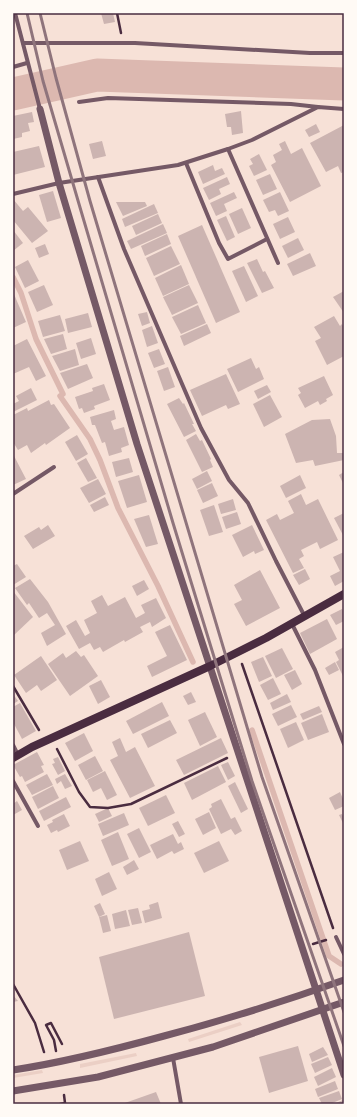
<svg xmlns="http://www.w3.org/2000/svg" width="357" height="1117" font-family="'Archivo Narrow',sans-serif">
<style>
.green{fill:#ebcfc5}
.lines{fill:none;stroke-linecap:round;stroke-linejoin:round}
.stream{stroke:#dcb8b0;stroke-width:5.5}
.river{stroke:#dcb8b0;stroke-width:33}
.building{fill:#ccb4b1}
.path{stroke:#4a2c40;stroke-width:2.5}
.minor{stroke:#755966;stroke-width:4}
.tertiary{stroke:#755966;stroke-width:7}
.secondary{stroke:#4a2c40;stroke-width:8}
.rail{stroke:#8f747c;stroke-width:3}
.neatline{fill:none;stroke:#4a2c40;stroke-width:1.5}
</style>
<rect width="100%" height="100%" fill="#f7e1d7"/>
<g class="green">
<path d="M 240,1022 L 242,1025 L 189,1042 L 188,1039 Z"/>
<path d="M 136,1053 L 137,1056 L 80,1068 L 80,1064 Z"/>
<path d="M 42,1070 L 43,1073 L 13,1078 L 13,1075 Z"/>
</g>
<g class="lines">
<g class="stream">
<path d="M 13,277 L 21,293 L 36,339 L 63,394 L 60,396 L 90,439 L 100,460 L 118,508 L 158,586 L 193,662"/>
<path d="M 252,730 L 329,956 L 341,964"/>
</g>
<path class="river" d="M 13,94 L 97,75 L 344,84"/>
</g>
<g class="building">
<path d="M 101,13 L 113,13 L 115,22 L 104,24 Z"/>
<path d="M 241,111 L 243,133 L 232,135 L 231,127 L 227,127 L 225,114 Z"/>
<path d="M 32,112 L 34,122 L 28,123 L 30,131 L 22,133 L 22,137 L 13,139 L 13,116 Z"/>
<path d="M 316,124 L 320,132 L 309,137 L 305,130 Z"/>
<path d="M 344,125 L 344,172 L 341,173 L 338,166 L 326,172 L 310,143 Z"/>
<path d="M 102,141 L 106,156 L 93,159 L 89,144 Z"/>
<path d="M 285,141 L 291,154 L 302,148 L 321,186 L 290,202 L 271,165 L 276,162 L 273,155 L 282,150 L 279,144 Z"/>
<path d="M 39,146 L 45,167 L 13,175 L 13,152 Z"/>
<path d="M 259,154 L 267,170 L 254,176 L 249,166 L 253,164 L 250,159 Z"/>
<path d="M 213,165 L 215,171 L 222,168 L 225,174 L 203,184 L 198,172 Z"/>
<path d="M 270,174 L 277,189 L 263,195 L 256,180 Z"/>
<path d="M 227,177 L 230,184 L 219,189 L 221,194 L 209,200 L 203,188 Z"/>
<path d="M 53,191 L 61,218 L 47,222 L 39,195 Z"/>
<path d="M 234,192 L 237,198 L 224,204 L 227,211 L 216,216 L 210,203 Z"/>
<path d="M 280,192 L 289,211 L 278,216 L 275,210 L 269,212 L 263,200 Z"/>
<path d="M 13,199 L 23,211 L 28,207 L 48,231 L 32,243 L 13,220 Z"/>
<path d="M 116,202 L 145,202 L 147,206 L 123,216 Z"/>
<path d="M 154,204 L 158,213 L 125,227 L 122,219 Z"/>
<path d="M 242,208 L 251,228 L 238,234 L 229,214 Z"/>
<path d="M 158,214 L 162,223 L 136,235 L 132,226 Z"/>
<path d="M 226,216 L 235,237 L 227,241 L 217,220 Z"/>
<path d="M 288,217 L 295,232 L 280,239 L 273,224 Z"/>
<path d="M 163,224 L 167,233 L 131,249 L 127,241 Z"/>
<path d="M 202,225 L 240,312 L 216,323 L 178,236 Z"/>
<path d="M 13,230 L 23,243 L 13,251 Z"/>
<path d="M 167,234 L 171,244 L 145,256 L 141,246 Z"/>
<path d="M 298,238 L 304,250 L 288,258 L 282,246 Z"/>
<path d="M 45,244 L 49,254 L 39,258 L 35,248 Z"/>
<path d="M 171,246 L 180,264 L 154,276 L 146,258 Z"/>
<path d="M 310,253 L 316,266 L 293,276 L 287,264 Z"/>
<path d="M 257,259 L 263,272 L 265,271 L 274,288 L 262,293 L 247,263 Z"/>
<path d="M 28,260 L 39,281 L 25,288 L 15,267 Z"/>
<path d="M 181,265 L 189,284 L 163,296 L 155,278 Z"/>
<path d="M 244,266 L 258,296 L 246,302 L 232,271 Z"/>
<path d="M 44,285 L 53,305 L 37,312 L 28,292 Z"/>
<path d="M 189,285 L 198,303 L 172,315 L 163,297 Z"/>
<path d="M 344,291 L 344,313 L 333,297 Z"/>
<path d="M 13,292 L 26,322 L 13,328 Z"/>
<path d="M 198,305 L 206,323 L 181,334 L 172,317 Z"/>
<path d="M 147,312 L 150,323 L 142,326 L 138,314 Z"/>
<path d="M 88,313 L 92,327 L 68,333 L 65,319 Z"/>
<path d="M 60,315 L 65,331 L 43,337 L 38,321 Z"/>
<path d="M 334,316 L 340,326 L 342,324 L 344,328 L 344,356 L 327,365 L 315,341 L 321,338 L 314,327 Z"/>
<path d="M 207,324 L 211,333 L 184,346 L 180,336 Z"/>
<path d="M 152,326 L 158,343 L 147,347 L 142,330 Z"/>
<path d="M 63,334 L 67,349 L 51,354 L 44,339 Z"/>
<path d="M 91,338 L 96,354 L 81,359 L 76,343 Z"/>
<path d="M 27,339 L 46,376 L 36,381 L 29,367 L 13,374 L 13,346 Z"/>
<path d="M 75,349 L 79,365 L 60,371 L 52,356 Z"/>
<path d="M 159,349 L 165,364 L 154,368 L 148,353 Z"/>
<path d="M 251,358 L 256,369 L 259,367 L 264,379 L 238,392 L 227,369 Z"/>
<path d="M 87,364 L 93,378 L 68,389 L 60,373 Z"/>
<path d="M 168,367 L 175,387 L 164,391 L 157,371 Z"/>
<path d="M 226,374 L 240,404 L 228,409 L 226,405 L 202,416 L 190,390 Z"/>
<path d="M 324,376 L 333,395 L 326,399 L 327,401 L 320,405 L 318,401 L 305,408 L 298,395 L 301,393 L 298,388 Z"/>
<path d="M 104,384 L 110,400 L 94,406 L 95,409 L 84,413 L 82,408 L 79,409 L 75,397 L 93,391 L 92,388 Z"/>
<path d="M 267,385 L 271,392 L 258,399 L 254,391 Z"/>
<path d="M 31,388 L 37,400 L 13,412 L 13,404 L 19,401 L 16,396 Z"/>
<path d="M 270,395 L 282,417 L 264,427 L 253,404 Z"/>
<path d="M 179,398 L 183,404 L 184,403 L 194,424 L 192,424 L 196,431 L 184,437 L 167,404 Z"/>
<path d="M 49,400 L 51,405 L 54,404 L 70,428 L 46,445 L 45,443 L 31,453 L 27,445 L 18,450 L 13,442 L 13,415 L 27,408 L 28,411 Z"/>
<path d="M 114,410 L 116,419 L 111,421 L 114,430 L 124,427 L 129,445 L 121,448 L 122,452 L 109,456 L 105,442 L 102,443 L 95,425 L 92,425 L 90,417 Z"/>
<path d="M 330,419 L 336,436 L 337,453 L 344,453 L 344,460 L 315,466 L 313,460 L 296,463 L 285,434 L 312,420 Z"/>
<path d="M 196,434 L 200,441 L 202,440 L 211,459 L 210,460 L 213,467 L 202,472 L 186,440 Z"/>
<path d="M 77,435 L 88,454 L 76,461 L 65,442 Z"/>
<path d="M 13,454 L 26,479 L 13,485 L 14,470 Z"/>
<path d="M 86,458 L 97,478 L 88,482 L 77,463 Z"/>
<path d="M 129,458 L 133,472 L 116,477 L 112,462 Z"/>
<path d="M 207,471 L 212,481 L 197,489 L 192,479 Z"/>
<path d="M 344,472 L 344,485 L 339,475 Z"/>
<path d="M 139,475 L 147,502 L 127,508 L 118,481 Z"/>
<path d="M 300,475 L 306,488 L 286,498 L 280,486 Z"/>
<path d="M 98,479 L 106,494 L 89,503 L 80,488 Z"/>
<path d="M 212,483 L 218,496 L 203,503 L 197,490 Z"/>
<path d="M 301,494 L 306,505 L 318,499 L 338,540 L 320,549 L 317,542 L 301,550 L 304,556 L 299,559 L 304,568 L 293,573 L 266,520 L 277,514 L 280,520 L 294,513 L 288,501 Z"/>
<path d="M 105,497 L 109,505 L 94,512 L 90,505 Z"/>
<path d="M 233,499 L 236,510 L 221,514 L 218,504 Z"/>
<path d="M 214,505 L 223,532 L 209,536 L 200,510 Z"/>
<path d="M 237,512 L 241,524 L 226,529 L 222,517 Z"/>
<path d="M 344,513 L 344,537 L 334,518 Z"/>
<path d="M 149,515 L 158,544 L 146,547 L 134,519 Z"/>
<path d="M 48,525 L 55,536 L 33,549 L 24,536 L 39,527 L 41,530 Z"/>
<path d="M 252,525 L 264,550 L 255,554 L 254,551 L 243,557 L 232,535 Z"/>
<path d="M 344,552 L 344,581 L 335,586 L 330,576 L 340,571 L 333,557 Z"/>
<path d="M 17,564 L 26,577 L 13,585 L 13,566 Z"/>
<path d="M 305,569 L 310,579 L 299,585 L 293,575 Z"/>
<path d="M 260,570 L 280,608 L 246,626 L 234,604 L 242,600 L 234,585 Z"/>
<path d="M 30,579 L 48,602 L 66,634 L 47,646 L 41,633 L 55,625 L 47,613 L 39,618 L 29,603 L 27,605 L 15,588 Z"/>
<path d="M 144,580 L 149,589 L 137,596 L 132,586 Z"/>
<path d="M 13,591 L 33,617 L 13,636 Z"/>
<path d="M 102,595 L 108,606 L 125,597 L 136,618 L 145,613 L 141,605 L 156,598 L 166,618 L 152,627 L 150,622 L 140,627 L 143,632 L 125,642 L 124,640 L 103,652 L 100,647 L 94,650 L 90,643 L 79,649 L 66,626 L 76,620 L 85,636 L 90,633 L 84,620 L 97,613 L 91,601 Z"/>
<path d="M 342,609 L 344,612 L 344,621 L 336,625 L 330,615 Z"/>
<path d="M 327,619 L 337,639 L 310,654 L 300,633 Z"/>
<path d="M 170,625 L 187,660 L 152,677 L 147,666 L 167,656 L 155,632 Z"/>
<path d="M 344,647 L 344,678 L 336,662 L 339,660 L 335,652 Z"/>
<path d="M 282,648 L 293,669 L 276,678 L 265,656 Z"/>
<path d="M 76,651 L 81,657 L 84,655 L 98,676 L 70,696 L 48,664 L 63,653 L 66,658 Z"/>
<path d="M 41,656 L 57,680 L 41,691 L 37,685 L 26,693 L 14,675 Z"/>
<path d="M 263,657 L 272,676 L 259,682 L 251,662 Z"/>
<path d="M 335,662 L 339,670 L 329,675 L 325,668 Z"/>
<path d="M 295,670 L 302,684 L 292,690 L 284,675 Z"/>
<path d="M 273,678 L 281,694 L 268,700 L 260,685 Z"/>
<path d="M 101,680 L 110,697 L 98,704 L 89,686 Z"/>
<path d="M 191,692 L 196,702 L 188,705 L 183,696 Z"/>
<path d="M 13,694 L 18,701 L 13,704 Z"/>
<path d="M 287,694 L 291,702 L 273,710 L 270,703 Z"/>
<path d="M 162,702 L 169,716 L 133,734 L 126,721 Z"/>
<path d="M 20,703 L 36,731 L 22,739 L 13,722 L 13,707 Z"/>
<path d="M 291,705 L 297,717 L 278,726 L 272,714 Z"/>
<path d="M 319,706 L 322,712 L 303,720 L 300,714 Z"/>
<path d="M 205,712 L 217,737 L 200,746 L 188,720 Z"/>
<path d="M 322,714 L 329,732 L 308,740 L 301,723 Z"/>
<path d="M 170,720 L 177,733 L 148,748 L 141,734 Z"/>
<path d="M 296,722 L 304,740 L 288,748 L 280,729 Z"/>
<path d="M 84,733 L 93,751 L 75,761 L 65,743 Z"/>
<path d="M 120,738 L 126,752 L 135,747 L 155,786 L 130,798 L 110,760 L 118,756 L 112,742 Z"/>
<path d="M 221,738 L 228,753 L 184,775 L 176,760 Z"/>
<path d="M 37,752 L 44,765 L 41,766 L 44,772 L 25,782 L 22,776 L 20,777 L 13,765 Z"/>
<path d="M 95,756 L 103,771 L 86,780 L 78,765 Z"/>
<path d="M 58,757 L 65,771 L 58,775 L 52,764 L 55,763 L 53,759 Z"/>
<path d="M 228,762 L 235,776 L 228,780 L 221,765 Z"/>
<path d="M 218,766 L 226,782 L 192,800 L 184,783 Z"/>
<path d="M 105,771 L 117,795 L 107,800 L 101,788 L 93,792 L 87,780 Z"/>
<path d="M 47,774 L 53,785 L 32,795 L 26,785 Z"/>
<path d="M 65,774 L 72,786 L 65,789 L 61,781 L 57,784 L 55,779 Z"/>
<path d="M 235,782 L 248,809 L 241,813 L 228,786 Z"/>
<path d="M 53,786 L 59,798 L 38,809 L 32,797 Z"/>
<path d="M 340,792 L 344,801 L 344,806 L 335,810 L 329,798 Z"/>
<path d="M 166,795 L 175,813 L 148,826 L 139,808 Z"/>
<path d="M 66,797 L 71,807 L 44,821 L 39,811 Z"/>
<path d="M 221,799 L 231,819 L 235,817 L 242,831 L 235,835 L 231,829 L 221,834 L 209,809 L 212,807 L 211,804 Z"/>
<path d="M 17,801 L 22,810 L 13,815 L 13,804 Z"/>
<path d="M 108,808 L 112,816 L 99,822 L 95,814 Z"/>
<path d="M 209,812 L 216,828 L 203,835 L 195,819 Z"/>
<path d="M 124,813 L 129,825 L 103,836 L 98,824 Z"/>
<path d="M 64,814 L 70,826 L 58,832 L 57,830 L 51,833 L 47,825 L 53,822 L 52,820 Z"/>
<path d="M 342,814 L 344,818 L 344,822 L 343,823 L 339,815 Z"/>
<path d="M 178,821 L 185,834 L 179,837 L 172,824 Z"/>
<path d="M 139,828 L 151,852 L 139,858 L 127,834 Z"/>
<path d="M 118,832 L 129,859 L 112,866 L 101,840 Z"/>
<path d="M 173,834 L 178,844 L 181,842 L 184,849 L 174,854 L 172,851 L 157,859 L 150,845 Z"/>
<path d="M 80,841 L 89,861 L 67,870 L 59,850 Z"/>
<path d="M 219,841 L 229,861 L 204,873 L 194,853 Z"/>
<path d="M 134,860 L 139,869 L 127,875 L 123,867 Z"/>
<path d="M 109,872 L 117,889 L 102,896 L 95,879 Z"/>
<path d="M 158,902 L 162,918 L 145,923 L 142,911 L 150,909 L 149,905 Z"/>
<path d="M 100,903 L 105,914 L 99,917 L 94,906 Z"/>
<path d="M 138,908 L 142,923 L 132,925 L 128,910 Z"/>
<path d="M 126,910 L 130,926 L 115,929 L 112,914 Z"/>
<path d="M 107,915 L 111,931 L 103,933 L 99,917 Z"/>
<path d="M 189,932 L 205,996 L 114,1019 L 99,957 Z"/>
<path d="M 13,995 L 18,1001 L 13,1002 Z"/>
<path d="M 298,1046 L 308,1081 L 269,1093 L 259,1057 Z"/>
<path d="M 323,1047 L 328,1055 L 312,1062 L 309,1054 Z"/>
<path d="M 328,1057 L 332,1065 L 315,1073 L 311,1064 Z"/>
<path d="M 332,1068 L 336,1077 L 318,1086 L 314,1077 Z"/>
<path d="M 335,1081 L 338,1089 L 318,1097 L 315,1089 Z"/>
<path d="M 339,1091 L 342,1099 L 330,1104 L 322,1104 L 319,1098 Z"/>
<path d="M 156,1092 L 161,1104 L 122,1104 Z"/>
<path d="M 343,1100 L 344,1104 L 334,1104 Z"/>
</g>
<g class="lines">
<g class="path">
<path d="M 117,13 L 121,33"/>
<path d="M 242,664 L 333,928"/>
<path d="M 13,686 L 39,730"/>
<path d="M 57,749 L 79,792 L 90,807 L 108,808 L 131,804 L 227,758"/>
<path d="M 313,944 L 326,940"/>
<path d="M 13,984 L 35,1023 L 44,1052"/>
<path d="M 56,1051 L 54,1040 L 46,1025 L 51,1023 L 62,1044"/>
<path d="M 60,1104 L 65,1103 L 64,1095"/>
</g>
<g class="minor">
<path d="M 15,13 L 40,109"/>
<path d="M 23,43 L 135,43 L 310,53 L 344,53"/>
<path d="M 13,67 L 27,63"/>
<path d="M 79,102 L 108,98 L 291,104 L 318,107"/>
<path d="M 228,149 L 278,263"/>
<path d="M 186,163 L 219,243 L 228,259 L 267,239"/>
<path d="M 98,177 L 124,249 L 201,428 L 229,480 L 248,503 L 276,561 L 304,615"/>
<path d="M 13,194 L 59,183 L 178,165 L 228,149 L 252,140 L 318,107 L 344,109"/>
<path d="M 13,494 L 54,467"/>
<path d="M 292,624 L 315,670 L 344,744"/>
<path d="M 13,745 L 18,755"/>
<path d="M 13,781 L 38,826"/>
<path d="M 336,937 L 344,954"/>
<path d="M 173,1058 L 181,1104"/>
</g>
<g class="tertiary">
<path d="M 40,109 L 59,183 L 137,444 L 344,1075"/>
<path d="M 13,1070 C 66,1062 113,1050 164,1036 C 225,1020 285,1001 344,980"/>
<path d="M 13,1091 L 98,1077 L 213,1047 L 344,1002"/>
</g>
<path class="secondary" d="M 13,758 L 32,747 L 210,666 L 266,638 L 344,594"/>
<g class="rail">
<path d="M 27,13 L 43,81 L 79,204 L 173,523 L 252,781 L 344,1046"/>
<path d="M 40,13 L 56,78 L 90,201 L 262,777 L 344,1012"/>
</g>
</g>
<rect width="357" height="1117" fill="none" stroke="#fffaf5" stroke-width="28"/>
<rect x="14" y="14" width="329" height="1089" class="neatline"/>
</svg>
